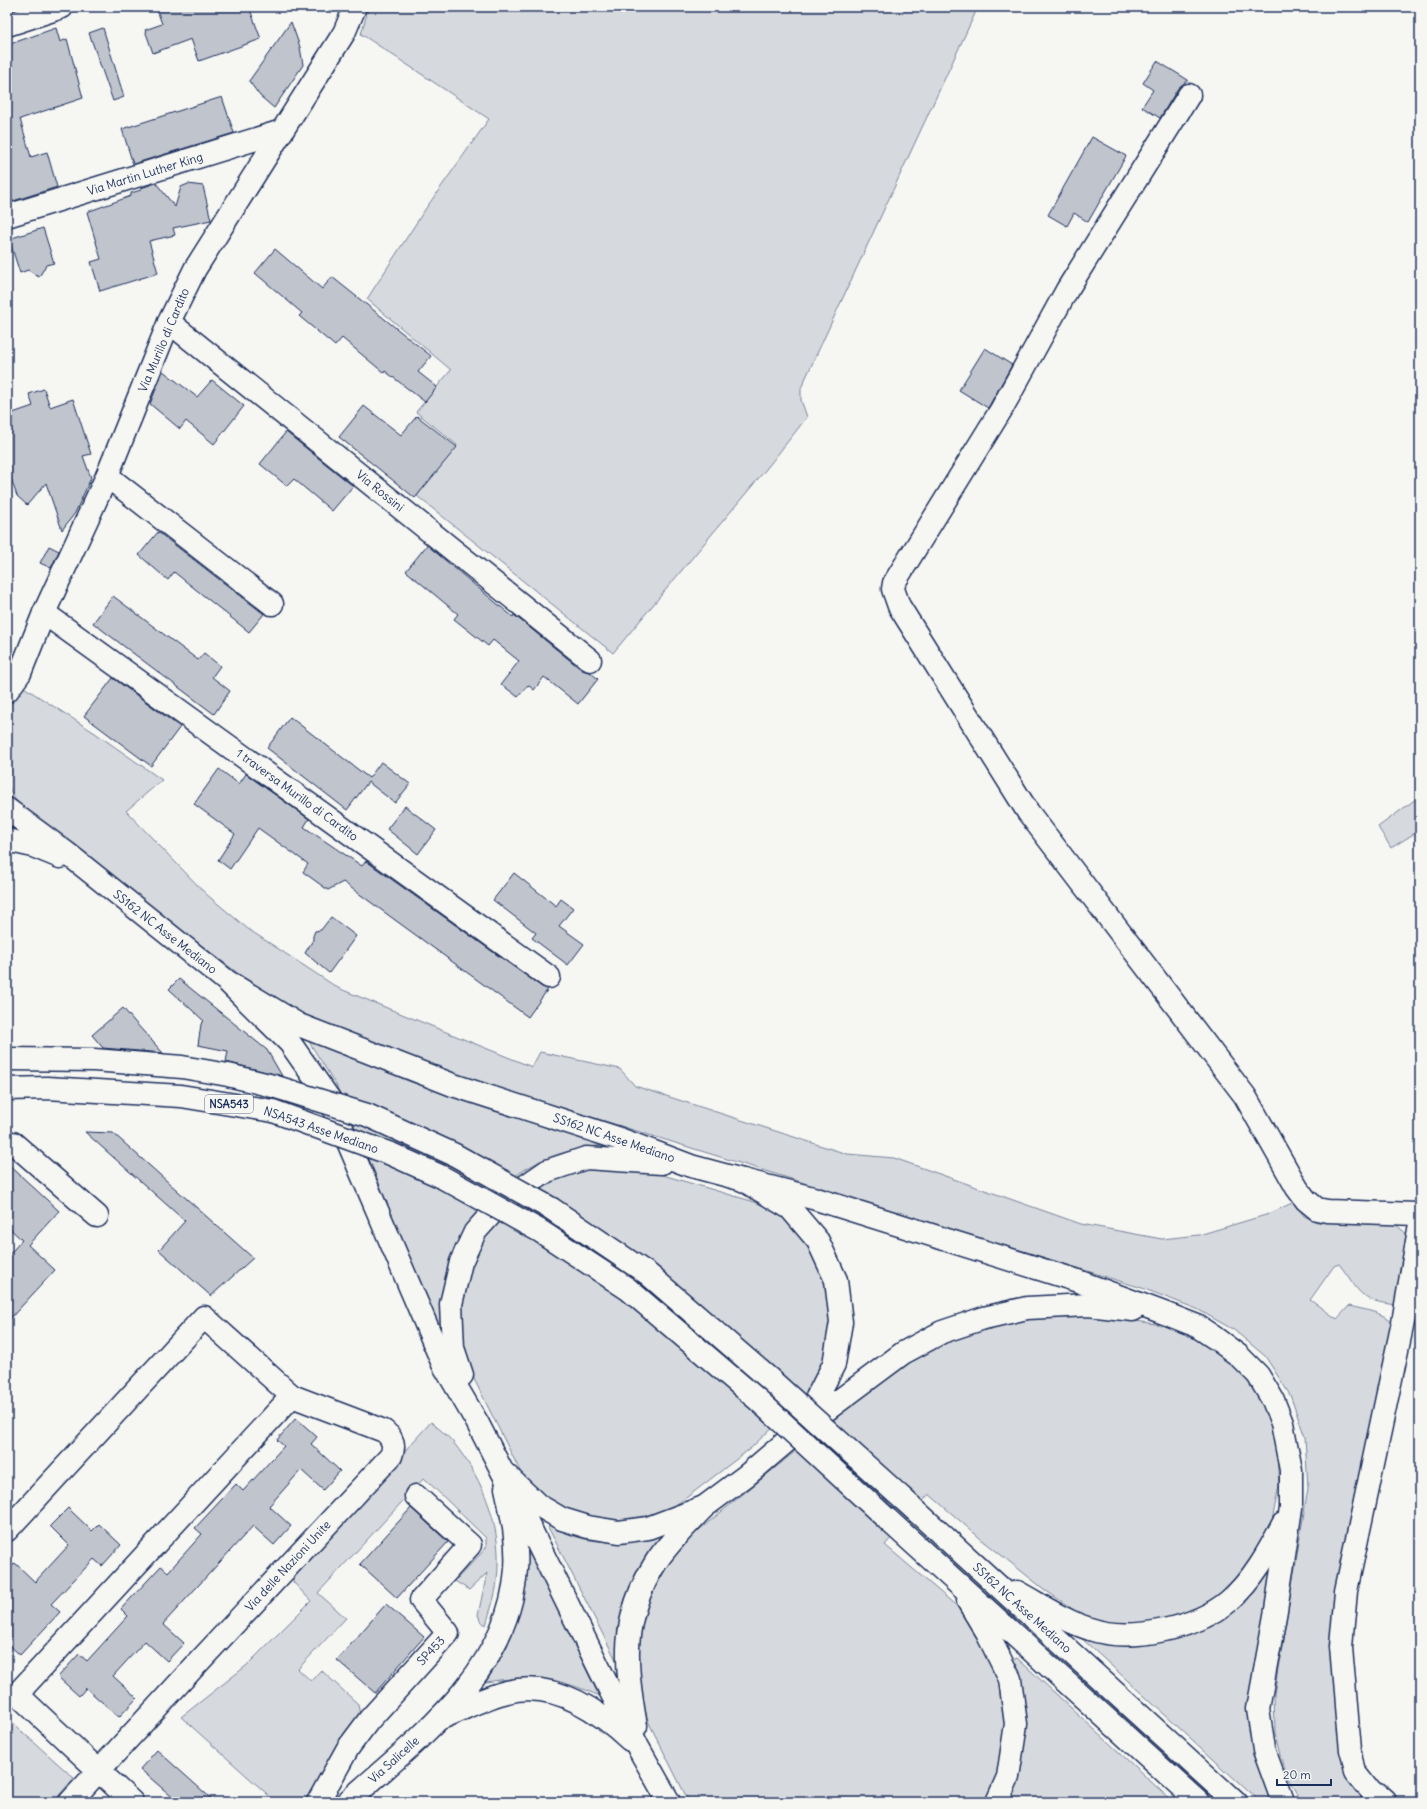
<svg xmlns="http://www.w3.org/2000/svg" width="1427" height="1809" font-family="Delius,sans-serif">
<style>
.green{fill:#d6d9dd;stroke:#78849e}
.building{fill:#c0c4cd;stroke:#1b2f5e}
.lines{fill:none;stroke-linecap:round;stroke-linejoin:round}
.minor-casing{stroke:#1b2f5e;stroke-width:25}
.highway-casing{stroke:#1b2f5e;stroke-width:25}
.minor{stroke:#f6f6f2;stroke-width:22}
.highway{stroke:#f6f6f2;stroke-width:22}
.highway-bridge-casing{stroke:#1b2f5e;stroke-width:25;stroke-linecap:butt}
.highway-bridge{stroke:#f6f6f2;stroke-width:22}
.labels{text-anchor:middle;stroke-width:3;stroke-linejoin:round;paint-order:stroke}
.shield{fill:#f6f6f2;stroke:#5d6b8a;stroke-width:1}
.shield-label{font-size:11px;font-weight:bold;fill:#1b2f5e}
.street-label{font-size:12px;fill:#1b2f5e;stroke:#f6f6f2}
</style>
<rect width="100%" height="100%" fill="#f6f6f2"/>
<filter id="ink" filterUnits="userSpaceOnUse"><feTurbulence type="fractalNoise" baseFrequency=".025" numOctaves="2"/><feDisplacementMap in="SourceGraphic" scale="8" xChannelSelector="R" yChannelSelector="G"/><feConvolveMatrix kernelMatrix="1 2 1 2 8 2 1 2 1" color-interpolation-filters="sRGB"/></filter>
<g filter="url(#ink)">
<g class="green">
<path d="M 369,7 L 978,7 L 801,388 L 801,400 L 807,417 L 767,468 L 613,653 L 417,496 L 457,445 L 416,412 L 451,370 L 367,299 L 424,211 L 489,119 L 361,34 Z"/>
<path d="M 22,686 L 95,733 L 162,780 L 126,811 L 206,894 L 248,929 L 338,988 L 532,1067 L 540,1052 L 620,1069 L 635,1086 L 847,1154 L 894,1158 L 1081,1224 L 1162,1239 L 1199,1235 L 1269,1214 L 1294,1202 L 1304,1216 L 1317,1222 L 1395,1224 L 1408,1235 L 1398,1305 C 1357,1301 1361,1292 1339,1264 L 1334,1266 L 1310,1300 L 1337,1319 L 1349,1306 C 1366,1310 1381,1312 1395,1323 L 1396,1330 L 1334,1601 L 1338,1719 L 1369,1802 L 1302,1802 L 1287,1776 L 1275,1734 L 1274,1694 L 1308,1488 L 1305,1437 L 1290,1395 L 1265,1356 L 1234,1330 L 1197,1309 L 1142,1288 L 421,1064 L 305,1018 L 260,990 L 32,817 L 15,799 L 7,784 L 7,709 Z"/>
<path d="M 1420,796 L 1420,830 L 1391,848 L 1378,827 Z"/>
<path d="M 306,1037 L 411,1082 L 609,1142 L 608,1145 C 549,1149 507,1172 472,1220 L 445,1334 L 440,1337 L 373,1168 L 336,1085 Z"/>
<path d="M 632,1166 L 765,1205 L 794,1225 L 806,1237 L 833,1301 L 828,1353 L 812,1384 L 786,1414 L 751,1448 L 682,1501 L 655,1515 L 625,1523 L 586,1519 L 558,1507 L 524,1479 L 474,1379 L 463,1351 L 461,1306 L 475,1253 L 492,1227 L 521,1201 L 550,1180 L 592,1168 Z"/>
<path d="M 1052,1314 L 1094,1314 L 1167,1326 L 1205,1343 L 1238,1369 L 1251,1386 L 1262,1404 L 1271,1423 L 1276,1443 L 1279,1485 L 1271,1526 L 1238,1580 L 1206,1606 L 1167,1623 L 1106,1624 L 1077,1612 L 1045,1590 L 981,1539 L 929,1494 L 885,1545 L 960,1609 L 972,1624 L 1001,1678 L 1006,1717 L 1004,1758 L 988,1802 L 689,1802 L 649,1723 L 637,1686 L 637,1627 L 661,1570 L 688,1539 L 896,1369 L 951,1339 L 1004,1322 Z"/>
<path d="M 431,1422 C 438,1428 447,1435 453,1442 C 485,1482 503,1529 497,1580 C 496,1595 490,1610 486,1625 L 481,1622 L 478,1615 L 487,1573 L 469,1590 L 455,1581 L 486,1548 L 486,1538 L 424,1478 L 318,1593 L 346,1618 L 298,1669 L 311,1681 L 321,1670 L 358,1704 L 360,1715 L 307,1802 L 276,1802 L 181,1717 L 246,1666 L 311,1601 L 293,1582 L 295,1572 Z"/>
<path d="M 551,1524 C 580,1547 628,1544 661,1535 L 662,1537 L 616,1660 L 548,1527 Z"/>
<path d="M 528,1555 L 531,1555 L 599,1696 C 562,1678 527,1675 486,1682 C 513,1642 526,1603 528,1555 Z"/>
<path d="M 1274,1564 L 1260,1643 L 1277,1802 L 1260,1802 L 1080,1637 C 1101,1639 1124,1645 1144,1644 C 1200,1642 1244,1610 1274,1564 Z"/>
<path d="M 1017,1658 L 1173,1802 L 1007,1802 L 1013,1660 Z"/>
<path d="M 10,1721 L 74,1778 L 53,1802 L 7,1802 L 7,1724 Z"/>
</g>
<g class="building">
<path d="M 156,7 L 249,7 L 261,39 L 199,61 L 191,39 L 153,53 L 145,30 L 162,24 Z"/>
<path d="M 291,22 L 300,47 L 303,65 L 274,108 L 260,96 L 249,81 Z"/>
<path d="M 56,28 L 60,42 L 67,39 L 83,98 L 20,119 L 31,157 L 47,152 L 57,187 L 7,203 L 7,45 Z"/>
<path d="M 103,28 L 124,97 L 113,101 L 89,33 Z"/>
<path d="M 1157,61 L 1188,80 L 1178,88 L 1160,118 L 1142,107 L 1153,90 L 1143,83 Z"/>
<path d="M 222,97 L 234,133 L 133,164 L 122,129 Z"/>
<path d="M 1092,137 L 1126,156 L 1088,222 L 1074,213 L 1067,226 L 1048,215 Z"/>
<path d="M 156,183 L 175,207 L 181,187 L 188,184 L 203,186 L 211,220 L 173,228 L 175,235 L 149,241 L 158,273 L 100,291 L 91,262 L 101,259 L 87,212 L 131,196 L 131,193 L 141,190 L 141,188 Z"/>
<path d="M 43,228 L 54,263 L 46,265 L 39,277 L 28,270 L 20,273 L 9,239 Z"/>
<path d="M 275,249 L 322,289 L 332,277 L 431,356 L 418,372 L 437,387 L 425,402 L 385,371 L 384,373 L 342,338 L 335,346 L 299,316 L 302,313 L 255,273 Z"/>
<path d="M 985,348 L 1012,365 L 988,408 L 959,390 Z"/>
<path d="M 163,371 L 197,397 L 212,380 L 244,406 L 214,444 L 186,421 L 180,429 L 150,404 Z"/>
<path d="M 44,389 L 50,407 L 73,399 L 91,454 L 83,456 L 91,478 L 75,513 L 62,530 L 46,483 L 27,505 L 17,496 L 7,467 L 7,415 L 33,406 L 29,394 Z"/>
<path d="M 364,406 L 401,435 L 417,416 L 457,447 L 415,498 L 339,437 Z"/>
<path d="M 286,432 L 353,486 L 332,511 L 294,479 L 287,486 L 260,464 Z"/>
<path d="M 158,532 L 264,614 L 249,632 L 174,572 L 168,580 L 139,555 Z"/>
<path d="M 427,545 L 513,617 L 514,615 L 582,670 L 590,672 L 598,679 L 578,704 L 544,677 L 534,690 L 528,685 L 518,697 L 501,684 L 519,661 L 493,640 L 488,646 L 454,619 L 458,614 L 406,571 Z"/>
<path d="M 49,546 L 59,551 L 51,568 L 40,563 Z"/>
<path d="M 113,596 L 198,660 L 204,653 L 220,666 L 212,677 L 230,691 L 214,714 L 93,623 Z"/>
<path d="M 113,678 L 180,727 L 151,766 L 84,716 Z"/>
<path d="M 290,717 L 369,778 L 381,762 L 410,784 L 395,803 L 368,782 L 347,810 L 267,748 Z"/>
<path d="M 219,769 L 239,784 L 246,774 L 309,819 L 304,827 L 362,866 L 366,861 L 542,987 L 548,989 L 528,1017 L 343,882 L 328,890 L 303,872 L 308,864 L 258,828 L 230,869 L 218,860 L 235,834 L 194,804 Z"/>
<path d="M 405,806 L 436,830 L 418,854 L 387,829 Z"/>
<path d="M 514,873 L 556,906 L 561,899 L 573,908 L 559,926 L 584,944 L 568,965 L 532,938 L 536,933 L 493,900 Z"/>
<path d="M 331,917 L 356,936 L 329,973 L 305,953 L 313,940 L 313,936 L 315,931 L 321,930 Z"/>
<path d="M 179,979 L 267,1050 L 282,1076 L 226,1062 L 228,1051 L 198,1045 L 201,1024 L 204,1021 L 169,989 Z"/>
<path d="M 123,1008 L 133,1020 L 163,1053 L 103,1048 L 92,1035 Z"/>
<path d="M 85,1132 L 113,1133 L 253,1258 L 211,1296 L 159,1250 L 185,1221 Z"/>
<path d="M 7,1163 L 59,1211 L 28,1245 L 55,1270 L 7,1322 L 7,1257 L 22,1240 L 7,1226 Z"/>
<path d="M 296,1418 L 317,1437 L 311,1444 L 340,1471 L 323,1490 L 301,1470 L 269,1506 L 291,1526 L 274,1545 L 253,1526 L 163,1624 L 184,1643 L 167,1661 L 145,1641 L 113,1676 L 137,1698 L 119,1717 L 86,1688 L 79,1696 L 58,1677 L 79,1654 L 87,1661 L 128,1616 L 121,1609 L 161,1566 L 168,1572 L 202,1534 L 195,1528 L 236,1484 L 243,1491 L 284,1446 L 277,1440 Z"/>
<path d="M 68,1508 L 92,1531 L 99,1524 L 121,1545 L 102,1566 L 94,1559 L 51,1604 L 60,1612 L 20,1655 L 7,1643 L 7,1572 L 15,1563 L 35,1582 L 69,1545 L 50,1526 Z"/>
<path d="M 411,1508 L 448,1542 L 397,1598 L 360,1564 Z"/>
<path d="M 386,1604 L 424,1637 L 375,1693 L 337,1660 Z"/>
<path d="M 157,1750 L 215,1802 L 178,1802 L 140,1769 Z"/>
</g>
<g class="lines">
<g class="minor-casing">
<g id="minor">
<path d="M 7,25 L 62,7"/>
<path d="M 1189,95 L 1067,290 L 1001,410 L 894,583 L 893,589 L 899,606 L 1028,812 L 1245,1096 L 1297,1188 L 1306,1200 L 1317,1209 L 1327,1211 L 1417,1214 L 1420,1222"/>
<path d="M 7,216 L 282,131"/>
<path d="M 169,322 L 590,660"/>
<path d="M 107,476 L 272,604"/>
<path d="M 44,613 L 549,977"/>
<path d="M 7,691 L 20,673 L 44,613 L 107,476 L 169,322 L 195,269 L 344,33 L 355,7"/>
<path d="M 7,809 L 68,854 L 228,982 L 290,1043 L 330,1100 L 443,1364 L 477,1422 L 502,1471 L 538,1505 L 562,1519 L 588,1527 L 619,1532 L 648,1528 L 704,1507 L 747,1475 L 801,1429 L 834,1364 L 841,1322 L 836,1280 L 818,1241 L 790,1208 L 743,1180 L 691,1166 L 617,1138 L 453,1085 L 299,1025 L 228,982"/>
<path d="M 7,840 L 33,846 L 60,857"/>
<path d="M 7,1143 L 13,1143 L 97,1216"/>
<path d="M 462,1375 L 453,1348 L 451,1304 L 461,1262 L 475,1232 L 502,1202 L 547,1171 L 586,1158 L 662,1163"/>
<path d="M 7,1530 L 204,1317 L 292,1396 L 17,1694 L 132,1802"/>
<path d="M 70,1802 L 194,1667 L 391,1456 C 395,1446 393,1438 384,1431 L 292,1396"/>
<path d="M 318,1802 L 348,1748 L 369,1720 L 448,1633 L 421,1600 L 470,1545 L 416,1496"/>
<path d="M 347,1802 C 418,1739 509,1672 516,1569 C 518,1542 512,1515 506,1488"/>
<path d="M 1385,1802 L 1370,1789 L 1355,1770 L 1350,1752 L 1341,1646 L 1346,1591 L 1403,1322 L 1420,1224"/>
</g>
</g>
<g class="highway-casing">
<g id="highway">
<path d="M 7,1059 L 94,1060 L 182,1067 L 228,1075 L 273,1086"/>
<path d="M 743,1180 L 813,1198 L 1075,1280 L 1164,1313 L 1197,1326 L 1215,1338 L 1238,1355 L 1258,1375 L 1273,1400 L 1282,1423 L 1291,1470 L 1291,1508 L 1276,1610 L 1258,1709 L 1264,1750 L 1283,1802"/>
<path d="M 801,1429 L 903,1353 L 942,1332 L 984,1318 L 1027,1308 L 1088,1305 L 1133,1310"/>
<path d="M 502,1471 L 639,1749 L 669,1802"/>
<path d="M 903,1499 L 1235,1802"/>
<path d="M 887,1519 L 1198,1802"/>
<path d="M 1017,1592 C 1041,1605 1064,1621 1090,1629 C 1130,1643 1197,1628 1229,1601 C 1253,1580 1269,1551 1283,1524"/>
<path d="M 968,1601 L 987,1633 L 1010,1679 L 1016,1724 L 1008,1777 L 997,1802"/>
<path d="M 441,1718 C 462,1710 485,1697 507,1692 C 554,1680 597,1709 630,1740"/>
<path d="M 636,1726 C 625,1663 620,1619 656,1562 C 669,1542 688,1524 704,1507"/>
</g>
</g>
<use href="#minor" class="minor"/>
<use href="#highway" class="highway"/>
<g class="highway-bridge-casing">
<g id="highway-bridge">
<path d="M 273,1086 L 367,1115 L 455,1155 L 552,1209 L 648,1274 L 772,1381 L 903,1499"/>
<path d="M 7,1089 L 47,1088 L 181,1096 L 273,1111 L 391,1154 L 440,1176 L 540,1231 L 628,1289 L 758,1400 L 887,1519"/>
</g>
</g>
<use href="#highway-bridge" class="highway-bridge"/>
</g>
</g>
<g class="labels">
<rect class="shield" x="205" y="1095" width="48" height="18" rx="3"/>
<g class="shield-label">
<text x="229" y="1108">NSA543</text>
</g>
<g class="street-label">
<text transform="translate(145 174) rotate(-17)" y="4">Via Martin Luther King</text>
<text transform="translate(164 340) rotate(-67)" y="4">Via Murillo di Cardito</text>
<text transform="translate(380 491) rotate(39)" y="4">Via Rossini</text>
<text transform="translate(297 795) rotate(36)" y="4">1 traversa Murillo di Cardito</text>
<text transform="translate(165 932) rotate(38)" y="4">SS162 NC Asse Mediano</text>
<text transform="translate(321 1130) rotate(19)" y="4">NSA543 Asse Mediano</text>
<text transform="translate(614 1138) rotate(19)" y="4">SS162 NC Asse Mediano</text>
<text transform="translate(288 1566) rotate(-47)" y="4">Via delle Nazioni Unite</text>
<text transform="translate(1022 1608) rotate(42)" y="4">SS162 NC Asse Mediano</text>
<text transform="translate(431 1651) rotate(-47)" y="4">SP453</text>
<text transform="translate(394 1760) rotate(-42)" y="4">Via Salicelle</text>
</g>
</g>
<rect width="1427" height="1809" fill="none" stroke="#f6f6f2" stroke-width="24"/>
<rect x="12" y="12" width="1403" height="1785" fill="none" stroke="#1b2f5e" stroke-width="1.5" filter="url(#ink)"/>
<path d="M1277 1779v6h54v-6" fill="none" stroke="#1b2f5e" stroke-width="2"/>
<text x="1283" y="1779" font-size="12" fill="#1b2f5e" stroke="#f6f6f2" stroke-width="3" paint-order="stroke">20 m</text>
</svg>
